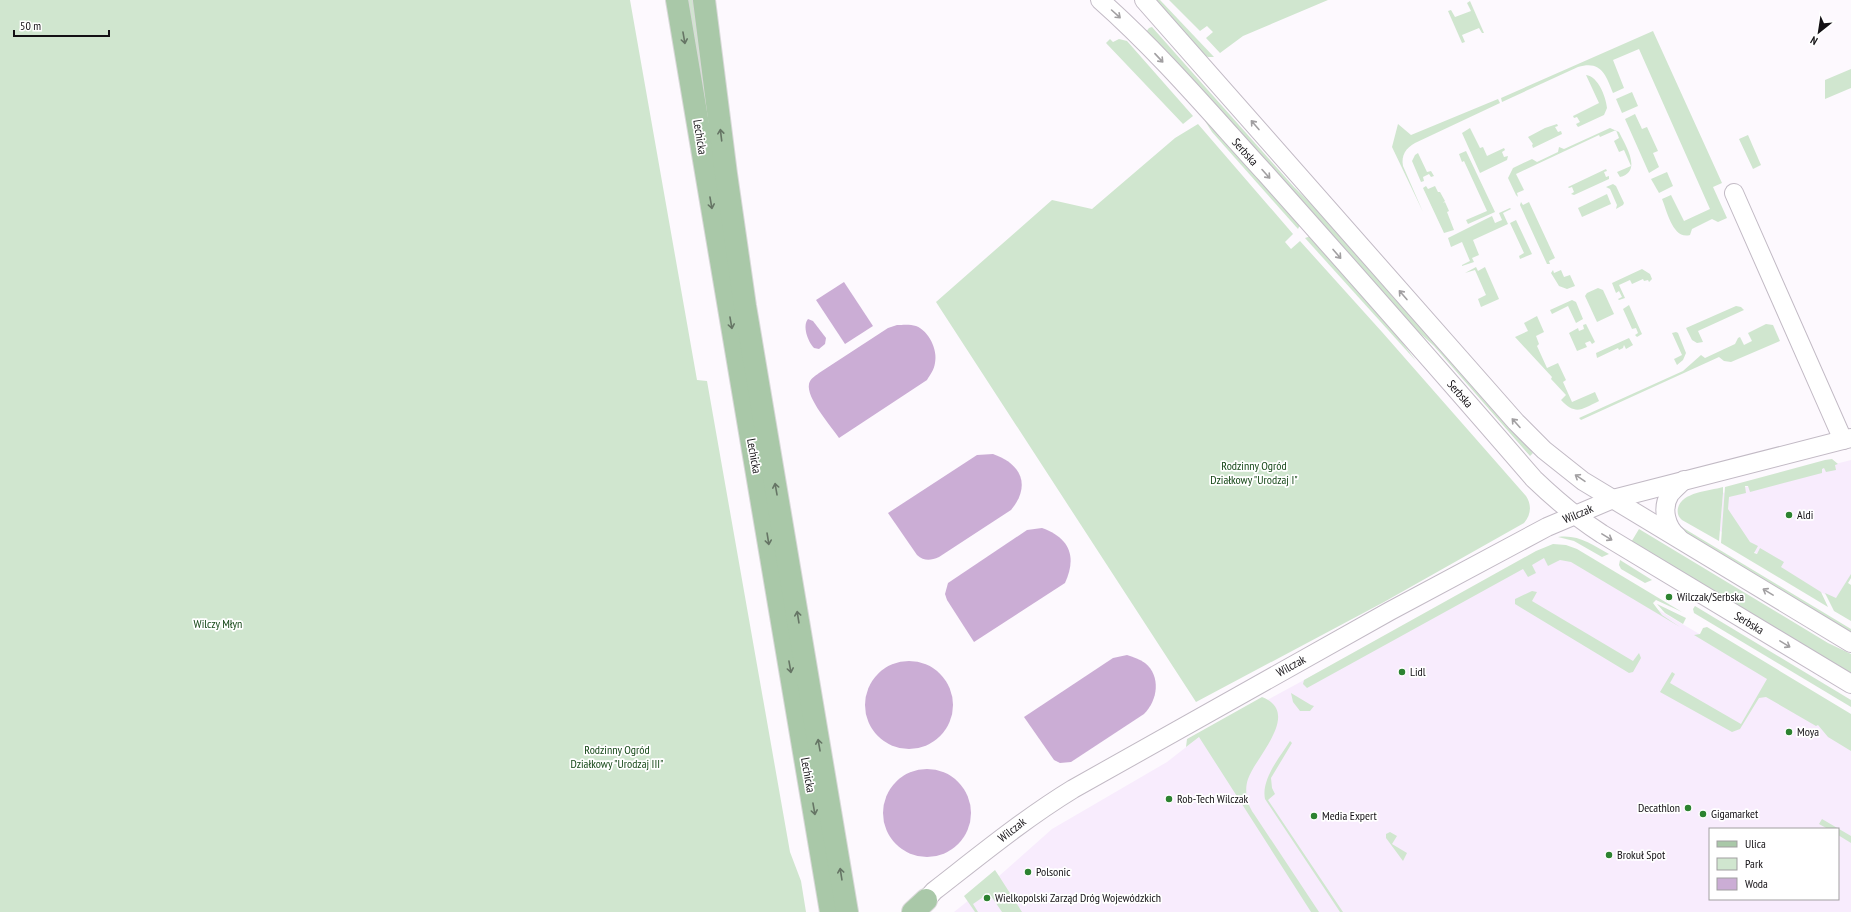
<svg xmlns="http://www.w3.org/2000/svg" width="1851" height="912" font-family="'PT Sans Narrow',sans-serif">
<style>
.built{fill:#f8ecfd;fill-rule:evenodd}
.green{fill:#d0e6cf}
.water{fill:#cbadd5}
.lines{fill:none;stroke-linecap:round;stroke-linejoin:round}
.minor-casing{stroke:#c2bac5;stroke-width:20}
.major-casing{stroke:#d9d9d9;stroke-width:24}
.minor{stroke:#fff;stroke-width:18}
.major{stroke:#a9c8a8;stroke-width:22}
.oneway{stroke:#a19fa1}
.oneway2{stroke:#667565}
.poi-dot{fill:#2c8230;stroke:#fff;stroke-width:1.5}
.labels{text-anchor:middle;stroke-width:3.5;stroke-linejoin:round;paint-order:stroke}
.street-label{font-size:12px;fill:#131014;stroke:#fff}
.park-label{font-size:12px;fill:#164818;stroke:#fff}
.poi-label{font-size:12px;fill:#131014;stroke:#fff;text-anchor:start}
</style>
<rect width="100%" height="100%" fill="#fdf9fe"/>
<g class="built">
<path d="M 1851,460 L 1851,578 L 1837,600 L 1820,592 L 1720,531 L 1723,493 Z"/>
<path d="M 1538,553 L 1575,561 L 1851,723 L 1851,912 L 954,912 L 999,876 L 1052,829 L 1167,762 L 1199,737 ZM 1710,829 L 1838,829 L 1838,899 L 1710,899 Z"/>
</g>
<g class="green">
<path d="M 0,0 L 630,0 L 697,380 L 707,381 L 790,852 L 801,881 L 806,912 L 0,912 Z"/>
<path d="M 685,0 L 696,0 L 718,175 Z"/>
<path d="M 1154,0 L 1160,0 L 1214,57 L 1208,57 L 1201,53 Z"/>
<path d="M 1169,0 L 1328,0 L 1243,36 L 1220,53 L 1206,38 L 1213,32 L 1207,26 L 1200,31 Z"/>
<path d="M 1470,1 L 1484,33 L 1482,33 L 1479,28 L 1462,35 L 1465,42 L 1462,43 L 1448,11 L 1451,10 L 1455,17 L 1471,11 L 1467,3 Z"/>
<path d="M 1152,27 L 1294,187 L 1340,232 L 1533,453 L 1530,456 L 1434,346 L 1401,316 L 1146,32 L 1149,28 Z"/>
<path d="M 1653,31 L 1722,183 L 1713,187 L 1727,218 L 1718,222 L 1712,219 L 1692,229 L 1690,235 C 1673,240 1667,211 1662,199 L 1671,195 L 1684,221 L 1710,209 L 1639,49 L 1613,60 L 1624,88 L 1613,93 C 1606,75 1601,60 1578,67 L 1502,102 L 1501,98 Z"/>
<path d="M 1110,39 L 1113,42 L 1119,39 L 1127,41 L 1193,116 L 1183,124 L 1106,43 Z"/>
<path d="M 1851,69 L 1851,88 L 1825,99 L 1825,80 Z"/>
<path d="M 1586,75 C 1598,76 1606,97 1607,108 L 1604,115 L 1578,127 L 1576,124 L 1580,122 L 1577,117 L 1574,118 L 1573,116 L 1599,103 Z"/>
<path d="M 1632,92 L 1638,106 L 1622,113 L 1616,99 Z"/>
<path d="M 1498,99 L 1500,103 L 1415,143 C 1406,148 1401,155 1403,166 L 1423,212 L 1392,147 L 1398,124 L 1411,135 Z"/>
<path d="M 1635,114 L 1642,129 L 1647,127 L 1658,151 L 1653,153 L 1659,167 L 1649,173 L 1625,119 Z"/>
<path d="M 1206,120 L 1301,223 L 1298,229 L 1212,132 L 1205,121 Z"/>
<path d="M 1198,124 L 1293,234 L 1285,242 L 1291,249 L 1300,241 L 1382,332 L 1526,496 C 1532,505 1531,515 1524,523 L 1384,602 L 1196,702 L 936,302 L 1052,200 L 1092,209 L 1175,138 Z"/>
<path d="M 1557,124 L 1558,126 L 1555,127 L 1558,132 L 1561,131 L 1562,134 L 1533,148 L 1532,145 L 1533,144 L 1528,137 L 1545,128 Z"/>
<path d="M 1470,128 L 1480,148 L 1483,147 L 1487,156 L 1504,148 L 1505,150 L 1502,152 L 1504,157 L 1508,156 L 1507,160 L 1480,173 L 1462,133 Z"/>
<path d="M 1610,128 L 1619,132 C 1625,145 1643,171 1620,177 L 1617,172 L 1631,166 L 1624,150 L 1619,152 L 1614,141 L 1619,138 L 1616,130 L 1600,137 L 1599,135 L 1516,174 L 1524,190 L 1517,193 L 1518,197 L 1516,195 L 1508,178 L 1513,168 L 1532,159 L 1537,162 L 1558,152 L 1559,147 L 1564,149 Z"/>
<path d="M 1748,135 L 1761,165 L 1753,169 L 1739,139 Z"/>
<path d="M 1466,151 L 1495,212 L 1468,224 L 1466,220 L 1487,211 L 1464,161 L 1462,162 L 1459,154 Z"/>
<path d="M 1418,153 L 1427,172 L 1431,171 L 1434,176 L 1431,177 L 1429,174 L 1423,177 L 1424,181 L 1421,182 L 1412,161 L 1415,155 Z"/>
<path d="M 1606,169 L 1607,171 L 1604,172 L 1606,177 L 1609,176 L 1609,179 L 1574,195 L 1571,194 L 1574,192 L 1572,187 L 1569,188 L 1568,187 Z"/>
<path d="M 1667,172 L 1673,186 L 1659,193 L 1651,179 Z"/>
<path d="M 1613,184 L 1616,186 L 1624,203 L 1623,205 L 1616,209 L 1617,205 L 1610,189 L 1606,187 Z"/>
<path d="M 1426,186 L 1428,189 L 1435,186 L 1438,192 L 1440,192 L 1445,201 L 1443,203 L 1445,202 L 1449,211 L 1447,212 L 1454,230 L 1444,233 L 1423,188 Z"/>
<path d="M 1607,194 L 1611,204 L 1582,217 L 1578,208 Z"/>
<path d="M 1521,202 L 1523,205 L 1529,202 L 1555,258 L 1549,261 L 1550,264 L 1547,264 L 1520,205 Z"/>
<path d="M 1510,208 L 1511,209 L 1503,213 L 1508,224 L 1473,240 L 1479,255 L 1472,258 L 1474,262 L 1462,266 L 1462,265 L 1470,261 L 1462,242 L 1451,247 L 1448,238 L 1492,216 L 1495,223 L 1502,220 L 1499,213 Z"/>
<path d="M 1516,220 L 1532,254 L 1520,259 L 1519,256 L 1524,253 L 1510,223 Z"/>
<path d="M 1311,236 L 1399,338 L 1416,361 L 1305,238 Z"/>
<path d="M 1476,267 L 1478,271 L 1485,267 L 1499,299 L 1481,307 L 1478,299 L 1486,295 L 1475,270 L 1465,273 Z"/>
<path d="M 1642,269 L 1650,274 L 1652,279 L 1649,282 L 1648,280 L 1644,281 L 1643,279 L 1632,284 L 1630,280 L 1619,285 L 1625,298 L 1619,300 L 1618,299 L 1622,297 L 1619,291 L 1616,293 L 1612,283 Z"/>
<path d="M 1553,270 L 1554,273 L 1561,270 L 1564,277 L 1570,275 L 1575,286 L 1567,289 L 1559,286 L 1551,273 Z"/>
<path d="M 1598,288 L 1603,290 L 1614,314 L 1597,322 L 1585,296 L 1587,293 Z"/>
<path d="M 1572,300 L 1576,302 L 1583,319 L 1576,323 L 1568,306 L 1552,314 L 1550,310 Z"/>
<path d="M 1629,305 L 1642,334 L 1637,337 L 1635,335 L 1638,333 L 1636,328 L 1632,329 L 1623,309 Z"/>
<path d="M 1736,306 L 1741,307 L 1744,310 L 1698,331 L 1703,342 L 1697,343 L 1692,340 L 1686,328 Z"/>
<path d="M 1537,316 L 1544,332 L 1536,336 L 1539,344 L 1537,346 L 1547,368 L 1558,363 L 1566,380 L 1563,382 L 1572,402 L 1595,392 L 1599,401 C 1582,409 1576,416 1561,400 L 1566,395 L 1551,379 L 1552,377 L 1515,337 L 1528,331 L 1524,323 Z"/>
<path d="M 1586,324 L 1595,342 L 1592,344 L 1590,341 L 1585,343 L 1587,347 L 1577,351 L 1569,333 L 1578,328 L 1579,331 L 1584,329 L 1583,325 Z"/>
<path d="M 1766,324 L 1773,325 L 1780,341 L 1731,362 L 1724,361 L 1719,357 L 1581,420 L 1579,418 L 1683,371 L 1701,355 L 1705,358 L 1735,344 L 1738,338 L 1740,337 L 1744,345 L 1752,341 L 1748,333 Z"/>
<path d="M 1676,332 L 1678,333 L 1686,353 L 1683,360 L 1677,365 L 1674,359 L 1682,355 L 1672,333 Z"/>
<path d="M 1629,338 L 1633,345 L 1626,349 L 1624,345 L 1623,348 L 1619,350 L 1618,348 L 1597,358 L 1596,353 Z"/>
<path d="M 1832,459 L 1838,464 L 1835,465 L 1836,470 L 1826,472 L 1824,468 L 1822,469 L 1822,473 L 1750,492 L 1748,486 L 1745,486 L 1746,493 L 1729,497 L 1728,509 L 1750,542 L 1758,546 L 1754,553 L 1757,554 L 1760,548 L 1784,562 L 1781,567 L 1821,592 L 1828,607 L 1721,543 L 1725,487 L 1825,460 Z"/>
<path d="M 1723,487 L 1723,493 L 1719,541 L 1682,520 C 1678,517 1677,513 1678,508 C 1682,492 1709,491 1723,487 Z"/>
<path d="M 1675,523 L 1851,629 L 1851,635 L 1687,536 Z"/>
<path d="M 1639,529 L 1828,643 L 1851,654 L 1851,676 L 1630,544 Z"/>
<path d="M 1558,537 C 1578,534 1593,545 1609,554 L 1602,557 L 1574,541 Z"/>
<path d="M 1553,544 L 1566,545 L 1577,549 L 1682,612 L 1656,600 L 1653,603 L 1662,615 L 1680,627 L 1571,562 L 1560,560 L 1548,566 L 1544,558 L 1532,565 L 1536,573 L 1528,577 L 1523,569 L 1307,688 L 1303,684 L 1304,680 L 1536,551 Z"/>
<path d="M 1620,560 L 1652,580 L 1645,583 L 1621,569 L 1619,565 Z"/>
<path d="M 1851,574 L 1851,578 L 1848,583 L 1851,585 L 1851,621 L 1834,611 L 1825,593 L 1836,598 Z"/>
<path d="M 1532,591 L 1537,592 L 1532,601 L 1633,661 L 1639,653 L 1641,658 L 1633,672 L 1629,673 L 1515,604 L 1515,599 Z"/>
<path d="M 1657,604 L 1686,618 L 1683,624 L 1665,613 Z"/>
<path d="M 1695,606 L 1851,700 L 1851,707 L 1694,613 L 1693,609 Z"/>
<path d="M 1707,627 L 1851,714 L 1851,751 L 1828,737 L 1818,725 L 1816,726 L 1766,697 L 1759,698 L 1740,729 L 1732,732 L 1660,692 L 1672,672 L 1675,674 L 1670,683 L 1741,724 L 1767,679 L 1694,635 L 1700,634 L 1703,628 Z"/>
<path d="M 1291,693 L 1311,705 L 1314,706 L 1310,711 L 1300,711 L 1293,702 Z"/>
<path d="M 1262,697 C 1302,713 1256,756 1248,779 C 1244,791 1247,804 1254,814 L 1319,912 L 1311,912 L 1199,737 L 1186,747 L 1187,739 Z"/>
<path d="M 1290,741 L 1292,743 L 1271,778 L 1272,788 L 1275,794 L 1268,800 L 1343,912 L 1340,912 L 1265,799 C 1261,779 1280,757 1290,741 Z"/>
<path d="M 1822,819 L 1851,836 L 1851,843 L 1838,835 L 1838,829 L 1828,829 L 1819,824 Z"/>
<path d="M 1390,832 L 1397,836 L 1392,844 L 1407,853 L 1403,861 L 1386,838 L 1386,834 Z"/>
<path d="M 995,870 L 999,876 L 1022,912 L 1002,912 L 989,893 L 973,904 L 978,912 L 975,912 L 964,896 Z"/>
</g>
<g class="water">
<path d="M 844,282 L 873,326 L 845,344 L 816,300 Z"/>
<path d="M 808,319 L 813,321 L 826,338 L 825,344 L 819,349 L 814,348 C 808,342 802,326 808,319 Z"/>
<path d="M 897,325 C 902,325 910,324 916,326 C 929,331 938,350 935,363 C 934,370 930,375 927,380 L 839,438 C 831,426 806,398 809,384 C 810,379 815,376 819,373 L 888,328 Z"/>
<path d="M 993,454 C 1022,464 1031,486 1011,510 L 939,557 C 930,561 924,561 917,555 L 888,513 L 977,455 Z"/>
<path d="M 1042,528 C 1070,538 1077,557 1065,583 L 974,642 L 947,600 L 945,594 L 948,583 L 1027,530 Z"/>
<path d="M 1127,655 C 1133,657 1139,659 1145,663 C 1161,676 1158,700 1144,714 L 1071,762 L 1060,763 L 1054,760 L 1024,717 L 1113,658 Z"/>
<circle cx="909" cy="705" r="44"/>
<circle cx="927" cy="813" r="44"/>
</g>
<g class="lines">
<g class="minor-casing">
<g id="minor">
<path d="M 1100,0 C 1160,53 1212,115 1266,174 C 1356,275 1446,377 1534,479 C 1556,500 1577,518 1602,534 L 1851,684"/>
<path d="M 1144,0 L 1516,422 L 1544,450 L 1583,481 L 1851,643"/>
<path d="M 1734,193 L 1843,440"/>
<path d="M 1678,537 C 1666,527 1661,508 1670,494 C 1674,489 1679,485 1684,480"/>
<path d="M 926,900 L 934,891 C 979,856 1024,819 1073,789 L 1390,611 L 1547,527 L 1613,499 L 1851,438"/>
</g>
</g>
<g class="major-casing">
<g id="major">
<path d="M 677,0 L 831,912"/>
<path d="M 704,0 L 726,174 L 745,306 L 847,912"/>
<path d="M 913,912 L 926,900"/>
</g>
</g>
<use href="#minor" class="minor"/>
<use href="#major" class="major"/>
</g>
<defs><path id="oneway-shaft" d="M-6 0H5M1.5-3L5.5 0L1.5 3" fill="none" stroke-width="1.6" stroke-linecap="round" stroke-linejoin="round"/></defs>
<g class="oneway">
<use href="#oneway-shaft" transform="translate(1116 14) rotate(42)"/>
<use href="#oneway-shaft" transform="translate(1159 58) rotate(47)"/>
<use href="#oneway-shaft" transform="translate(1255 125) rotate(-131)"/>
<use href="#oneway-shaft" transform="translate(1266 174) rotate(48)"/>
<use href="#oneway-shaft" transform="translate(1337 254) rotate(49)"/>
<use href="#oneway-shaft" transform="translate(1403 295) rotate(-131)"/>
<use href="#oneway-shaft" transform="translate(1516 423) rotate(-132)"/>
<use href="#oneway-shaft" transform="translate(1580 478) rotate(-146)"/>
<use href="#oneway-shaft" transform="translate(1607 537) rotate(31)"/>
<use href="#oneway-shaft" transform="translate(1768 592) rotate(-149)"/>
<use href="#oneway-shaft" transform="translate(1785 644) rotate(31)"/>
</g>
<g class="oneway2">
<use href="#oneway-shaft" transform="translate(684 38) rotate(80)"/>
<use href="#oneway-shaft" transform="translate(721 135) rotate(-97)"/>
<use href="#oneway-shaft" transform="translate(711 203) rotate(80)"/>
<use href="#oneway-shaft" transform="translate(731 323) rotate(80)"/>
<use href="#oneway-shaft" transform="translate(776 489) rotate(-100)"/>
<use href="#oneway-shaft" transform="translate(768 539) rotate(81)"/>
<use href="#oneway-shaft" transform="translate(798 617) rotate(-99)"/>
<use href="#oneway-shaft" transform="translate(790 667) rotate(80)"/>
<use href="#oneway-shaft" transform="translate(819 745) rotate(-100)"/>
<use href="#oneway-shaft" transform="translate(814 809) rotate(80)"/>
<use href="#oneway-shaft" transform="translate(841 874) rotate(-99)"/>
</g>
<g class="poi-dot">
<circle cx="1789" cy="515" r="4"/>
<circle cx="1669" cy="597" r="4"/>
<circle cx="1402" cy="672" r="4"/>
<circle cx="1789" cy="732" r="4"/>
<circle cx="1169" cy="799" r="4"/>
<circle cx="1688" cy="808" r="4"/>
<circle cx="1703" cy="814" r="4"/>
<circle cx="1314" cy="816" r="4"/>
<circle cx="1609" cy="855" r="4"/>
<circle cx="1028" cy="872" r="4"/>
<circle cx="987" cy="898" r="4"/>
</g>
<g class="labels">
<g class="street-label">
<text transform="translate(700 137) rotate(81)" y="4">Lechicka</text>
<text transform="translate(1245 152) rotate(48)" y="4">Serbska</text>
<text transform="translate(1460 394) rotate(49)" y="4">Serbska</text>
<text transform="translate(754 456) rotate(80)" y="4">Lechicka</text>
<text transform="translate(1578 514) rotate(-23)" y="4">Wilczak</text>
<text transform="translate(1749 623) rotate(31)" y="4">Serbska</text>
<text transform="translate(1291 666) rotate(-29)" y="4">Wilczak</text>
<text transform="translate(808 775) rotate(80)" y="4">Lechicka</text>
<text transform="translate(1012 830) rotate(-38)" y="4">Wilczak</text>
</g>
<g class="park-label">
<text x="1254" y="470">Rodzinny Ogród<tspan x="1254" dy="14">Działkowy "Urodzaj I"</tspan></text>
<text x="218" y="628">Wilczy Młyn</text>
<text x="617" y="754">Rodzinny Ogród<tspan x="617" dy="14">Działkowy "Urodzaj III"</tspan></text>
</g>
<g class="poi-label">
<text x="1797" y="519">Aldi</text>
<text x="1677" y="601">Wilczak/Serbska</text>
<text x="1410" y="676">Lidl</text>
<text x="1797" y="736">Moya</text>
<text x="1177" y="803">Rob-Tech Wilczak</text>
<text x="1680" y="812" text-anchor="end">Decathlon</text>
<text x="1711" y="818">Gigamarket</text>
<text x="1322" y="820">Media Expert</text>
<text x="1617" y="859">Brokuł Spot</text>
<text x="1036" y="876">Polsonic</text>
<text x="995" y="902">Wielkopolski Zarząd Dróg Wojewódzkich</text>
</g>
</g>
<rect x="1709" y="828" width="130" height="72" fill="#ffffff" stroke="#a19fa1"/>
<rect x="1717" y="841" width="20" height="6" fill="#a9c8a8" stroke="#a19fa1"/>
<text x="1745" y="848" font-size="12" fill="#131014">Ulica</text>
<rect x="1717" y="858" width="20" height="12" fill="#d0e6cf" stroke="#a19fa1"/>
<text x="1745" y="868" font-size="12" fill="#131014">Park</text>
<rect x="1717" y="878" width="20" height="12" fill="#cbadd5" stroke="#a19fa1"/>
<text x="1745" y="888" font-size="12" fill="#131014">Woda</text>
<g transform="translate(1819 32) rotate(210)" stroke="#ffffff" stroke-width="3" paint-order="stroke">
<path d="M0-3L7 15L0 10L-7 15Z" fill="#131014"/>
<text y="-6" font-size="11" font-weight="bold" text-anchor="middle" fill="#131014">N</text>
</g>
<path d="M14 30v6h95v-6" fill="none" stroke="#131014" stroke-width="2"/>
<text x="20" y="30" font-size="12" fill="#131014" stroke="#ffffff" stroke-width="3" paint-order="stroke">50 m</text>
</svg>
